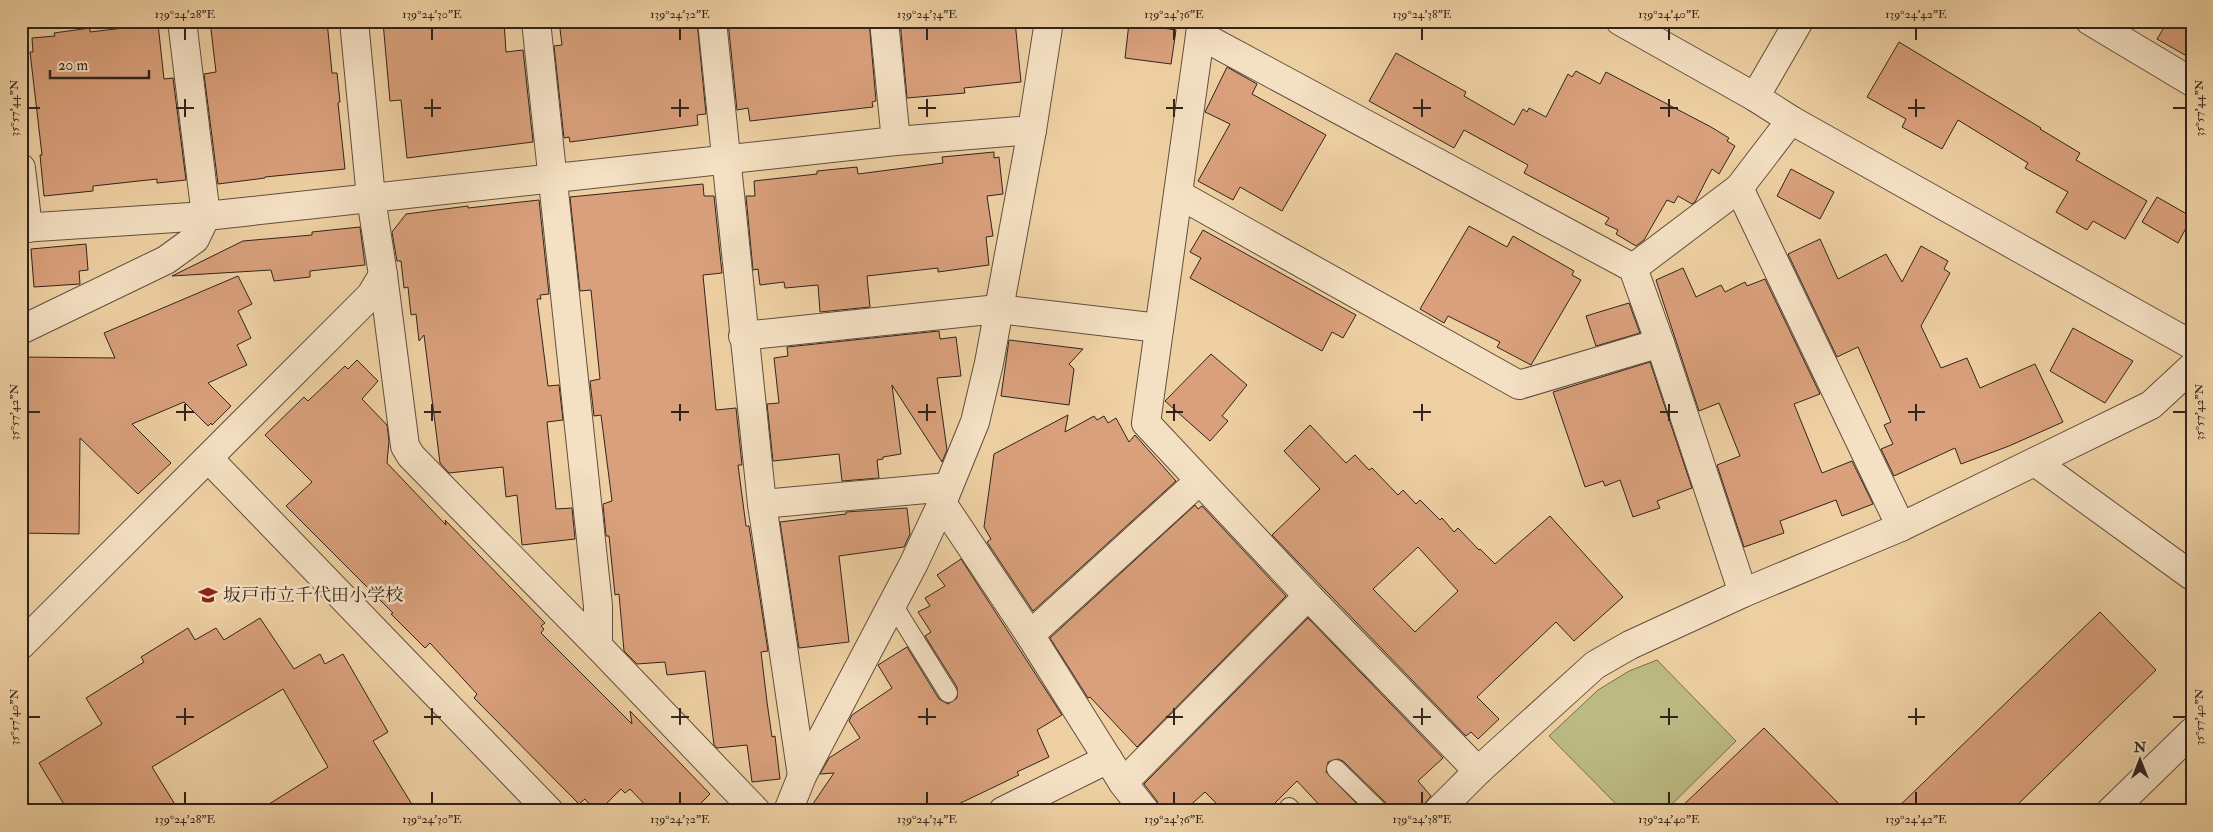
<svg xmlns="http://www.w3.org/2000/svg" width="2213" height="832" font-family="'IM FELL Double Pica','Noto Serif JP',serif">
<style>
.green{fill:#bcba83;stroke:#766f50}
.building{fill:#d9a07b;stroke:#31241d;fill-rule:evenodd}
.lines{fill:none;stroke-linecap:round;stroke-linejoin:round}
.service-casing{stroke:#604f3e;stroke-width:20}
.minor-casing{stroke:#604f3e;stroke-width:30}
.tertiary-casing{stroke:#604f3e;stroke-width:30}
.service{stroke:#f4e0c3;stroke-width:18}
.minor{stroke:#f4e0c3;stroke-width:28}
.tertiary{stroke:#f4e0c3;stroke-width:28}
.ticks{fill:none;stroke:#31241d;stroke-width:2}
.labels{text-anchor:middle;stroke-width:5;stroke-linejoin:round;paint-order:stroke}
.poi-label{font-size:18px;fill:#31241d;stroke:#f4e0c3;text-anchor:start}
.neatline{fill:none;stroke:#31241d;stroke-width:2}
.ticks-label{font-size:12px;text-anchor:middle;fill:#31241d}
</style>
<rect width="100%" height="100%" fill="#eed0a3"/>
<filter id="stains"><feTurbulence type="fractalNoise" baseFrequency=".004" numOctaves="4"/><feColorMatrix values="0 0 0 0 .2 0 0 0 0 .09 0 0 0 0 .02 0 0 0 .5 -.17"/></filter>
<radialGradient id="worn" r=".72"><stop offset=".6" stop-color="#630" stop-opacity="0"/><stop offset="1" stop-color="#630" stop-opacity=".3"/></radialGradient>
<path class="green" d="M 1657,660 L 1736,741 L 1665,811 L 1623,811 L 1549,736 L 1598,690 L 1629,671 Z"/>
<g class="building">
<path d="M 210,21 L 327,21 L 332,73 L 337,73 L 340,102 L 338,103 L 345,169 L 265,177 L 265,178 L 218,184 L 204,74 L 216,72 Z"/>
<path d="M 504,21 L 506,52 L 523,50 L 533,142 L 407,158 L 401,100 L 390,101 L 383,22 Z"/>
<path d="M 559,21 L 697,21 L 706,114 L 697,115 L 698,125 L 570,142 L 569,137 L 564,138 L 554,46 L 562,45 Z"/>
<path d="M 728,21 L 869,21 L 876,101 L 872,102 L 873,107 L 750,121 L 748,108 L 737,110 Z"/>
<path d="M 900,21 L 1015,21 L 1021,82 L 964,88 L 965,93 L 907,98 Z"/>
<path d="M 2168,21 L 2192,21 L 2192,59 L 2157,39 Z"/>
<path d="M 1129,23 L 1176,30 L 1171,64 L 1125,58 Z"/>
<path d="M 158,24 L 164,79 L 173,78 L 186,180 L 157,183 L 157,179 L 93,186 L 93,191 L 44,196 L 40,155 L 42,155 L 30,52 L 33,52 L 32,38 L 55,36 L 54,33 L 90,28 L 90,32 Z"/>
<path d="M 1899,42 L 2041,128 L 2040,129 L 2080,153 L 2076,160 L 2147,201 L 2125,239 L 2093,221 L 2087,230 L 2056,212 L 2068,192 L 2025,168 L 2028,163 L 1958,120 L 1942,149 L 1902,127 L 1906,119 L 1867,97 Z"/>
<path d="M 1396,53 L 1466,92 L 1464,96 L 1514,125 L 1523,109 L 1527,112 L 1529,108 L 1546,117 L 1568,74 L 1572,77 L 1576,71 L 1600,84 L 1606,72 L 1711,127 L 1729,138 L 1727,141 L 1735,146 L 1719,174 L 1712,169 L 1695,202 L 1692,204 L 1678,196 L 1674,203 L 1667,200 L 1644,240 L 1636,246 L 1616,234 L 1618,230 L 1605,224 L 1609,218 L 1524,173 L 1528,165 L 1464,130 L 1454,148 L 1369,101 Z"/>
<path d="M 1227,67 L 1257,84 L 1252,94 L 1326,135 L 1282,211 L 1240,187 L 1233,200 L 1198,181 L 1230,124 L 1205,112 Z"/>
<path d="M 994,152 L 994,158 L 999,157 L 1003,194 L 987,196 L 993,236 L 986,237 L 989,265 L 938,272 L 938,268 L 867,276 L 870,307 L 820,312 L 818,285 L 785,288 L 784,282 L 760,285 L 758,269 L 753,270 L 746,196 L 755,196 L 754,181 L 817,174 L 817,171 L 857,167 L 858,174 L 943,163 L 942,157 Z"/>
<path d="M 1791,169 L 1834,192 L 1820,219 L 1777,196 Z"/>
<path d="M 703,184 L 704,196 L 714,196 L 722,273 L 703,275 L 716,410 L 736,408 L 742,465 L 738,465 L 746,526 L 749,526 L 768,651 L 761,652 L 767,702 L 772,737 L 775,736 L 780,779 L 752,782 L 747,745 L 717,748 L 714,745 L 705,671 L 667,675 L 665,662 L 637,664 L 624,651 L 619,594 L 615,595 L 609,536 L 606,536 L 603,504 L 612,501 L 601,415 L 594,416 L 590,381 L 600,379 L 591,290 L 580,291 L 570,197 Z"/>
<path d="M 2157,197 L 2192,217 L 2178,243 L 2142,222 Z"/>
<path d="M 539,200 L 549,294 L 540,295 L 541,299 L 537,299 L 548,386 L 559,385 L 563,420 L 547,422 L 556,509 L 572,508 L 575,539 L 522,545 L 517,495 L 506,497 L 503,467 L 449,473 L 440,463 L 424,335 L 419,341 L 416,314 L 411,315 L 408,287 L 404,288 L 401,261 L 397,261 L 392,232 L 406,214 L 468,206 L 468,208 Z"/>
<path d="M 1469,226 L 1507,247 L 1513,236 L 1574,271 L 1572,275 L 1581,280 L 1531,365 L 1497,347 L 1500,342 L 1448,316 L 1444,323 L 1420,309 Z"/>
<path d="M 360,227 L 365,265 L 310,271 L 310,277 L 274,281 L 271,270 L 172,276 L 243,241 L 312,235 L 312,232 Z"/>
<path d="M 1203,230 L 1356,315 L 1343,338 L 1332,332 L 1322,351 L 1190,278 L 1201,258 L 1190,252 Z"/>
<path d="M 1820,239 L 1838,279 L 1886,254 L 1902,282 L 1921,246 L 1948,261 L 1944,269 L 1950,273 L 1921,326 L 1941,368 L 1967,358 L 1980,388 L 2035,364 L 2063,422 L 2009,446 L 1961,464 L 1955,448 L 1894,476 L 1881,449 L 1893,444 L 1884,425 L 1891,422 L 1858,347 L 1837,357 L 1788,254 Z"/>
<path d="M 86,244 L 88,270 L 79,271 L 80,284 L 34,287 L 31,249 Z"/>
<path d="M 1683,268 L 1696,297 L 1721,285 L 1725,292 L 1745,282 L 1747,286 L 1765,279 L 1820,394 L 1794,404 L 1822,473 L 1852,461 L 1873,504 L 1842,516 L 1836,500 L 1780,521 L 1784,533 L 1744,547 L 1717,465 L 1740,456 L 1719,403 L 1699,411 L 1656,280 Z"/>
<path d="M 238,276 L 252,304 L 238,311 L 251,338 L 237,345 L 247,365 L 208,383 L 231,406 L 212,425 L 211,423 L 208,426 L 184,402 L 132,424 L 171,463 L 138,494 L 80,438 L 79,534 L 21,533 L 21,357 L 115,358 L 104,333 Z"/>
<path d="M 1629,303 L 1640,333 L 1596,346 L 1586,316 Z"/>
<path d="M 2073,328 L 2133,361 L 2105,403 L 2050,371 Z"/>
<path d="M 939,331 L 940,339 L 956,337 L 961,376 L 937,378 L 947,450 L 942,462 L 892,385 L 901,454 L 883,457 L 883,459 L 877,460 L 879,478 L 842,481 L 839,454 L 773,461 L 767,404 L 779,403 L 774,358 L 788,356 L 787,347 Z"/>
<path d="M 1009,340 L 1083,349 L 1069,364 L 1074,369 L 1069,405 L 1001,396 Z"/>
<path d="M 1211,354 L 1247,385 L 1222,416 L 1228,421 L 1210,441 L 1165,401 Z"/>
<path d="M 357,360 L 378,381 L 362,399 L 387,425 L 389,441 L 387,463 L 446,525 L 445,520 L 545,623 L 541,626 L 544,629 L 541,633 L 632,724 L 630,711 L 710,794 L 693,811 L 651,811 L 630,789 L 625,793 L 621,789 L 599,811 L 596,811 L 585,799 L 579,804 L 474,698 L 477,694 L 430,643 L 425,648 L 391,614 L 393,613 L 286,506 L 312,482 L 265,435 L 304,397 L 308,401 L 345,366 L 348,369 Z"/>
<path d="M 1650,362 L 1692,488 L 1657,501 L 1660,508 L 1633,517 L 1620,480 L 1605,486 L 1603,481 L 1585,487 L 1553,392 Z"/>
<path d="M 1068,415 L 1065,432 L 1094,416 L 1097,420 L 1104,416 L 1108,423 L 1116,418 L 1129,442 L 1135,435 L 1176,481 L 1033,611 L 987,542 L 991,539 L 984,527 L 994,454 Z"/>
<path d="M 1310,425 L 1346,463 L 1355,455 L 1369,470 L 1372,468 L 1398,495 L 1403,490 L 1416,504 L 1420,500 L 1440,520 L 1442,518 L 1454,532 L 1458,528 L 1479,550 L 1480,549 L 1495,564 L 1550,516 L 1623,597 L 1574,641 L 1556,622 L 1477,697 L 1499,719 L 1478,739 L 1471,732 L 1466,736 L 1272,535 L 1320,489 L 1284,451 ZM 1418,547 L 1458,591 L 1415,632 L 1373,589 Z"/>
<path d="M 1195,505 L 1198,509 L 1202,506 L 1286,596 L 1137,747 L 1090,697 L 1088,698 L 1050,638 Z"/>
<path d="M 907,508 L 910,534 L 904,547 L 839,556 L 849,642 L 799,648 L 780,522 L 846,514 L 846,512 Z"/>
<path d="M 961,559 L 1062,715 L 1037,730 L 1049,757 L 1017,772 L 1019,775 L 944,811 L 808,811 L 834,773 L 820,774 L 829,758 L 860,738 L 849,721 L 852,715 L 892,688 L 878,665 L 907,647 L 939,699 L 948,704 L 957,698 L 957,687 L 925,636 L 931,632 L 918,612 L 930,606 L 925,598 L 945,586 L 937,575 Z"/>
<path d="M 2100,612 L 2156,670 L 2011,811 L 1894,811 Z"/>
<path d="M 260,618 L 294,669 L 320,654 L 325,664 L 343,654 L 388,732 L 373,741 L 416,811 L 258,811 L 328,767 L 283,689 L 152,767 L 179,811 L 68,811 L 39,763 L 102,724 L 86,698 L 144,662 L 141,657 L 188,628 L 195,640 L 216,628 L 224,640 Z"/>
<path d="M 1308,618 L 1443,758 L 1418,781 L 1431,796 L 1423,806 L 1423,811 L 1389,811 L 1386,803 L 1343,761 L 1338,759 L 1328,762 L 1326,772 L 1364,811 L 1325,811 L 1297,781 L 1267,811 L 1224,811 L 1205,792 L 1184,811 L 1160,811 L 1157,801 L 1144,784 Z"/>
<path d="M 1764,728 L 1846,811 L 1677,811 Z"/>
</g>
<g class="lines">
<g class="service-casing">
<g id="service">
<path d="M 892,603 L 948,693"/>
<path d="M 1336,769 L 1379,811"/>
<path d="M 1289,807 L 1293,811"/>
</g>
</g>
<g class="minor-casing">
<g id="minor">
<path d="M 536,21 L 598,606 L 598,646"/>
<path d="M 712,21 L 762,504 L 802,776"/>
<path d="M 884,21 L 896,141"/>
<path d="M 1202,21 L 1146,423 L 1308,596 L 1478,771"/>
<path d="M 2090,21 L 2192,82"/>
<path d="M 1200,35 L 1633,268 L 1660,343 L 1743,593"/>
<path d="M 1755,97 L 1799,21"/>
<path d="M 21,168 L 28,228"/>
<path d="M 1739,188 L 1901,527"/>
<path d="M 1178,194 L 1519,385 L 1660,343"/>
<path d="M 1633,268 L 1739,188 L 1791,120"/>
<path d="M 383,275 L 405,446 L 411,456 L 598,646 L 756,811"/>
<path d="M 21,330 L 166,260 L 195,239 L 206,216 L 182,21"/>
<path d="M 743,336 L 998,309 L 1159,328"/>
<path d="M 2035,462 L 2192,576"/>
<path d="M 942,503 L 1030,635 L 1123,783 L 1145,811"/>
<path d="M 762,504 L 948,487"/>
<path d="M 1030,635 L 1199,481"/>
<path d="M 1123,783 L 1308,596"/>
<path d="M 788,811 L 802,776 L 914,563 L 942,503 L 975,422 L 989,363 L 1032,130 L 1049,21"/>
<path d="M 1003,811 L 1108,759"/>
<path d="M 1438,811 L 1478,771 L 1595,665 L 1630,645 L 1743,593 L 1901,527 L 2151,405 L 2192,367"/>
<path d="M 2111,811 L 2192,732"/>
</g>
</g>
<g class="tertiary-casing">
<g id="tertiary">
<path d="M 1620,21 L 1755,97 L 1791,120 L 2192,345"/>
<path d="M 21,228 L 206,216 L 896,141 L 1032,130"/>
<path d="M 209,459 L 549,811"/>
<path d="M 21,645 L 371,295 L 383,275 L 371,198 L 354,21"/>
</g>
</g>
<use href="#service" class="service"/>
<use href="#minor" class="minor"/>
<use href="#tertiary" class="tertiary"/>
</g>
<path class="ticks" d="M 185,28 L 185,40M 432,28 L 432,40M 680,28 L 680,40M 927,28 L 927,40M 1174,28 L 1174,40M 1422,28 L 1422,40M 1669,28 L 1669,40M 1916,28 L 1916,40M 185,99 L 185,117M 432,99 L 432,117M 680,99 L 680,117M 927,99 L 927,117M 1174,99 L 1174,117M 1422,99 L 1422,117M 1669,99 L 1669,117M 1916,99 L 1916,117M 28,108 L 40,108M 176,108 L 194,108M 424,108 L 441,108M 671,108 L 689,108M 918,108 L 936,108M 1166,108 L 1183,108M 1413,108 L 1431,108M 1660,108 L 1678,108M 1908,108 L 1925,108M 2173,108 L 2186,108M 185,404 L 185,421M 432,404 L 432,421M 680,404 L 680,421M 927,404 L 927,421M 1174,404 L 1174,421M 1422,404 L 1422,421M 1669,404 L 1669,421M 1916,404 L 1916,421M 28,412 L 40,412M 176,412 L 194,412M 424,412 L 441,412M 671,412 L 689,412M 918,412 L 936,412M 1166,412 L 1183,412M 1413,412 L 1431,412M 1660,412 L 1678,412M 1908,412 L 1925,412M 2173,412 L 2186,412M 185,708 L 185,725M 432,708 L 432,725M 680,708 L 680,725M 927,708 L 927,725M 1174,708 L 1174,725M 1422,708 L 1422,725M 1669,708 L 1669,725M 1916,708 L 1916,725M 28,717 L 40,717M 176,717 L 194,717M 424,717 L 441,717M 671,717 L 689,717M 918,717 L 936,717M 1166,717 L 1183,717M 1413,717 L 1431,717M 1660,717 L 1678,717M 1908,717 L 1925,717M 2173,717 L 2186,717M 185,792 L 185,804M 432,792 L 432,804M 680,792 L 680,804M 927,792 L 927,804M 1174,792 L 1174,804M 1422,792 L 1422,804M 1669,792 L 1669,804M 1916,792 L 1916,804"/>
<defs>
<g id="school-bare" transform="scale(1.5)"><path d="M0-5L7-2L0 1L-7-2ZM-4 1L0 2.5L4 1V4Q0 6-4 4Z" fill="#8f2418" stroke="#f4e0c3" stroke-width="2.5" paint-order="stroke"/></g>
</defs>
<g fill-rule="evenodd">
<use href="#school-bare" x="208" y="595"/>
</g>
<g class="labels">
<g class="poi-label">
<text x="223" y="601">坂戸市立千代田小学校</text>
</g>
</g>
<rect width="2213" height="832" fill="none" stroke="#eed0a3" stroke-width="55"/>
<g transform="translate(2140 760)" stroke="#f4e0c3" stroke-width="4" paint-order="stroke">
<path d="M0-4L9 19L0 12L-9 19Z" fill="#31241d"/>
<text y="-8" font-size="14" font-weight="bold" text-anchor="middle" fill="#31241d">N</text>
</g>
<path d="M50 70v8h99v-8" fill="none" stroke="#31241d" stroke-width="2.5"/>
<text x="58" y="70" font-size="15" fill="#31241d" stroke="#f4e0c3" stroke-width="4" paint-order="stroke">20 m</text>
<rect x="28" y="28" width="2158" height="776" class="neatline"/>
<g class="ticks-label">
<text x="185" y="18">139°24'28"E</text>
<text x="432" y="18">139°24'30"E</text>
<text x="680" y="18">139°24'32"E</text>
<text x="927" y="18">139°24'34"E</text>
<text x="1174" y="18">139°24'36"E</text>
<text x="1422" y="18">139°24'38"E</text>
<text x="1669" y="18">139°24'40"E</text>
<text x="1916" y="18">139°24'42"E</text>
<text transform="translate(14 108) rotate(-90)" y="4">35°57'44"N</text>
<text transform="translate(2199 108) rotate(-90)" y="4">35°57'44"N</text>
<text transform="translate(14 412) rotate(-90)" y="4">35°57'42"N</text>
<text transform="translate(2199 412) rotate(-90)" y="4">35°57'42"N</text>
<text transform="translate(14 717) rotate(-90)" y="4">35°57'40"N</text>
<text transform="translate(2199 717) rotate(-90)" y="4">35°57'40"N</text>
<text x="185" y="823">139°24'28"E</text>
<text x="432" y="823">139°24'30"E</text>
<text x="680" y="823">139°24'32"E</text>
<text x="927" y="823">139°24'34"E</text>
<text x="1174" y="823">139°24'36"E</text>
<text x="1422" y="823">139°24'38"E</text>
<text x="1669" y="823">139°24'40"E</text>
<text x="1916" y="823">139°24'42"E</text>
</g>
<rect width="100%" height="100%" filter="url(#stains)"/>
<rect width="100%" height="100%" fill="url(#worn)"/>
</svg>
